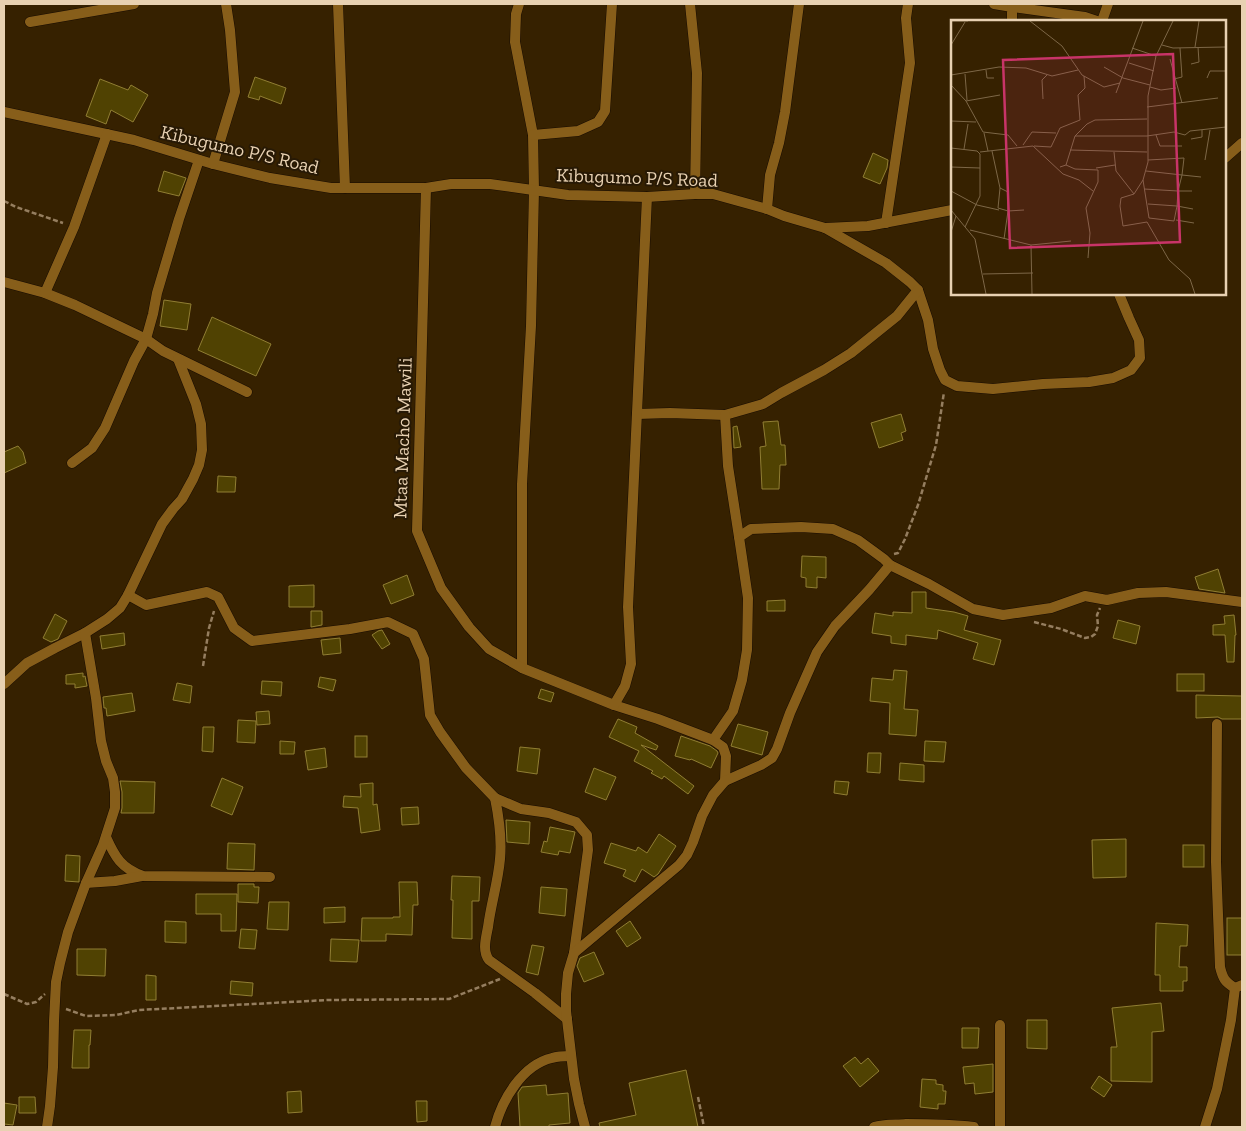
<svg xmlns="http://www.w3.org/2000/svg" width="1246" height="1131" font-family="'Zilla Slab',serif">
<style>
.building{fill:#504202;stroke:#907e33}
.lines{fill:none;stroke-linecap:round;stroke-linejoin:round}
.street-casing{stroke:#180c00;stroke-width:11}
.path{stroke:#957e5f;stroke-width:2.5;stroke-dasharray:5 2.5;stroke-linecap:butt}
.street{stroke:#875e1a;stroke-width:10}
.labels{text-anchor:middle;stroke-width:4;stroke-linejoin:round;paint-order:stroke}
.street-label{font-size:19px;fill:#e8d1b2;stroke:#271905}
.inset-road{fill:none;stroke:#7d6747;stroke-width:1}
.view{fill:#c83468;fill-opacity:0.15;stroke:#c83468;stroke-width:2.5}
.inset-edge{fill:none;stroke:#e8d1b2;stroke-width:2.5}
</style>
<rect width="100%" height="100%" fill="#362100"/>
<g class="building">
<path d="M 255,77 L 286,88 L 281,104 L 260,96 L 259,100 L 248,97 Z"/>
<path d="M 100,79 L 128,90 L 131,85 L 148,95 L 133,122 L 111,110 L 106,124 L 86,116 Z"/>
<path d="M 873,153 L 888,160 L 887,168 L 880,184 L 863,177 Z"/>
<path d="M 164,171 L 186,178 L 179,196 L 158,191 Z"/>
<path d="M 164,300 L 191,304 L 187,330 L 160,326 Z"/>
<path d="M 212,317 L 271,344 L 256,376 L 198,350 Z"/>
<path d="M 901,414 L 906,431 L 901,433 L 903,440 L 879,448 L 871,423 Z"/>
<path d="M 778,421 L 781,445 L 785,445 L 786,465 L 780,465 L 779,489 L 762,489 L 760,447 L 766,446 L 763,422 Z"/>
<path d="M 737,426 L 741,447 L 734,448 L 733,427 Z"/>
<path d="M 18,446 L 23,452 L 26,463 L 4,473 L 4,452 Z"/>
<path d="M 218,476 L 236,477 L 235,492 L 217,492 Z"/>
<path d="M 802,556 L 826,557 L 826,578 L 817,577 L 817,588 L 806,587 L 806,578 L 801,577 Z"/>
<path d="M 1218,569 L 1225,593 L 1199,589 L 1195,577 Z"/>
<path d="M 407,575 L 414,595 L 391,604 L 383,585 Z"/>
<path d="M 314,585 L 314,607 L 289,607 L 289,586 Z"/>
<path d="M 912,592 L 926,592 L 926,608 L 954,612 L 968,616 L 964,630 L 1001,640 L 994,665 L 973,659 L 978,643 L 938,630 L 937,639 L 906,635 L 906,645 L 891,643 L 891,636 L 872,633 L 875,613 L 893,616 L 893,612 L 912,613 Z"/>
<path d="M 785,600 L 785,611 L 767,611 L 767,601 Z"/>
<path d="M 311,611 L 322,611 L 322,625 L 311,627 Z"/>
<path d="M 55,614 L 67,621 L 58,639 L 51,642 L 43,638 Z"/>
<path d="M 1234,615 L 1236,635 L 1235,635 L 1234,662 L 1227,662 L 1225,635 L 1213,635 L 1213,625 L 1225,624 L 1224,616 Z"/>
<path d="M 1118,620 L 1140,626 L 1136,644 L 1113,638 Z"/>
<path d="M 382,630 L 390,644 L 382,649 L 372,635 L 378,631 Z"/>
<path d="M 124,633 L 125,645 L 102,649 L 100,636 Z"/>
<path d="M 340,638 L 341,653 L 323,655 L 321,640 Z"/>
<path d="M 894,670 L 907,671 L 904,709 L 918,710 L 916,736 L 889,734 L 890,703 L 870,701 L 872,678 L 893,680 Z"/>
<path d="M 83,673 L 83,677 L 85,676 L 87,686 L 75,688 L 75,684 L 66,684 L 66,675 Z"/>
<rect x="1177" y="674" width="27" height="17"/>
<path d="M 320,677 L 336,680 L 333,691 L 318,687 Z"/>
<path d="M 262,681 L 282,682 L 281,696 L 261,694 Z"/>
<path d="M 177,683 L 192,686 L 190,703 L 173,700 Z"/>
<path d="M 541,689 L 554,693 L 551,702 L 538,698 Z"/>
<path d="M 132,693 L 135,711 L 107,716 L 106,708 L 104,708 L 103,697 Z"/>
<path d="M 1196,695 L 1242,696 L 1242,719 L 1222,719 L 1218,717 L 1196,718 Z"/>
<path d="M 269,711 L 270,724 L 257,725 L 256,712 Z"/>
<path d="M 618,719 L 637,727 L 635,733 L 658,746 L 656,750 L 641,745 L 694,786 L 688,794 L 664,776 L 662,779 L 651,773 L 653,771 L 634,761 L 639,751 L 609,737 Z"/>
<path d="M 238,720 L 256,721 L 255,743 L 237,742 Z"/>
<path d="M 738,724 L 768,732 L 762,755 L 731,746 Z"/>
<path d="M 203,727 L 214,727 L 213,752 L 202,751 Z"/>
<rect x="355" y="736" width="12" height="21"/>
<path d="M 681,736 L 710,746 L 717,751 L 718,753 L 711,768 L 691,759 L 690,760 L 675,756 Z"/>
<path d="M 280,741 L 295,742 L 294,754 L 280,754 Z"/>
<path d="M 925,741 L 946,742 L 944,762 L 924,761 Z"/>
<path d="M 520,747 L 540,749 L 537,774 L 517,771 Z"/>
<path d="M 325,748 L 327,767 L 308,770 L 305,751 Z"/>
<path d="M 868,753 L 881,753 L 880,773 L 867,772 Z"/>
<path d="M 900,763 L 924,765 L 924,782 L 899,780 Z"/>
<path d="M 594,768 L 616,777 L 606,800 L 585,792 Z"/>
<path d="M 222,778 L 243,787 L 232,815 L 211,806 Z"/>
<path d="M 120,781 L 155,782 L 154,813 L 121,813 L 122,808 L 122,792 Z"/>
<path d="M 835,781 L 849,782 L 847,795 L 834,793 Z"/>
<path d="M 373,783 L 373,805 L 377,804 L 380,830 L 361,833 L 358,808 L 343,807 L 344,796 L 361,797 L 360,784 Z"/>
<path d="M 418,807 L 419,824 L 402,825 L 401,808 Z"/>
<path d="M 506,820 L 530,822 L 529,844 L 507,842 Z"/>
<path d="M 550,827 L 575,832 L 570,853 L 559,851 L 558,855 L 541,852 L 544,841 L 547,842 Z"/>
<path d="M 659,834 L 676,846 L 658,874 L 654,877 L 642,869 L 635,882 L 623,876 L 626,870 L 604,863 L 611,843 L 636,851 L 638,847 L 647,853 Z"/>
<path d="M 1126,839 L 1126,877 L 1093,878 L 1092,840 Z"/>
<path d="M 228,843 L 255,844 L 254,870 L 227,869 Z"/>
<rect x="1183" y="845" width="21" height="22"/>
<path d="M 66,855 L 80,856 L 79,882 L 65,881 Z"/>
<path d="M 452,876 L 480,877 L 479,901 L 472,901 L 472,939 L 452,938 L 453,900 L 451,900 Z"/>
<path d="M 399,882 L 417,882 L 418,905 L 413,905 L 412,935 L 386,934 L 386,941 L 361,941 L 362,918 L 393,918 L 393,917 L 400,917 Z"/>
<path d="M 238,884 L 254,884 L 254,887 L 259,887 L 258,903 L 238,902 Z"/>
<path d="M 541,887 L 567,889 L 565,916 L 539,913 Z"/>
<path d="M 196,894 L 237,894 L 236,931 L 221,931 L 221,914 L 196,914 Z"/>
<path d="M 269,902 L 289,902 L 288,930 L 267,929 Z"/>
<path d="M 345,907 L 345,922 L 324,923 L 324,908 Z"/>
<rect x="1227" y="918" width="15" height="37"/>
<path d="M 165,921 L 186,922 L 186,943 L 165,942 Z"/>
<path d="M 630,921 L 641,938 L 627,947 L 616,931 Z"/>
<path d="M 1156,923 L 1188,925 L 1187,946 L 1180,946 L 1179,967 L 1187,967 L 1187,981 L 1183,981 L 1183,991 L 1160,991 L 1160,975 L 1155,975 Z"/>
<path d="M 241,929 L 257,930 L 255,949 L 239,948 Z"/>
<path d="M 331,939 L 359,940 L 357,962 L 330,961 Z"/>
<path d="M 532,945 L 544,947 L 538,975 L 526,972 Z"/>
<path d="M 77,949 L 106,949 L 105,976 L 77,975 Z"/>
<path d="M 594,952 L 604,974 L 584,982 L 577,966 L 580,958 Z"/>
<path d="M 146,975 L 156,976 L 156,1000 L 146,1000 Z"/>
<path d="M 231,981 L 253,983 L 252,996 L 230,994 Z"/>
<path d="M 1161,1003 L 1164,1031 L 1152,1032 L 1152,1082 L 1111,1081 L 1111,1047 L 1117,1047 L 1112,1008 Z"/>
<path d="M 1027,1020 L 1047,1020 L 1047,1049 L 1027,1048 Z"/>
<path d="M 962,1028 L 979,1028 L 978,1048 L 962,1048 Z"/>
<path d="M 74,1030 L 91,1030 L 90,1045 L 89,1045 L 89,1068 L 72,1068 Z"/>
<path d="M 855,1057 L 861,1064 L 868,1058 L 879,1071 L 860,1087 L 843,1066 Z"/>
<path d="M 993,1064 L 993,1092 L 975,1094 L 974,1083 L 965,1084 L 963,1067 Z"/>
<path d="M 686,1070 L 698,1127 L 600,1127 L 599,1123 L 636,1115 L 629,1083 Z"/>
<path d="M 1099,1076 L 1112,1085 L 1104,1097 L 1091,1088 Z"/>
<path d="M 922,1079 L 936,1080 L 936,1084 L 943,1085 L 943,1091 L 946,1091 L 945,1104 L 938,1104 L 938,1109 L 920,1107 Z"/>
<path d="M 546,1085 L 547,1095 L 568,1093 L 570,1123 L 549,1125 L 549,1127 L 520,1127 L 518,1093 L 522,1087 Z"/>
<path d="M 301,1091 L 302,1112 L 288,1113 L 287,1092 Z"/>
<path d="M 19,1097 L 35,1097 L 36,1113 L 19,1113 Z"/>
<path d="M 416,1101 L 427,1101 L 427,1121 L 417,1122 Z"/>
<path d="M 4,1103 L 17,1105 L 13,1125 L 4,1124 Z"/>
</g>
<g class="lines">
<g class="street-casing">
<g id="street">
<path d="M 338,4 L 345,188"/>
<path d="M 519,4 L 516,14 L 515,42 L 533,135 L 534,190 L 531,326 L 522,484 L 522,668"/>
<path d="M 690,4 L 697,73 L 695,194"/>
<path d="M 994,4 L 1012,7 L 1012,21"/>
<path d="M 1013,4 L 1012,7 L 1085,17 L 1097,21"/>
<path d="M 1102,21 L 1108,4"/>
<path d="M 30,22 L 134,4"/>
<path d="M 4,112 L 134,140 L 213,164 L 270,178 L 331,188 L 426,188 L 451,184 L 490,184 L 568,195 L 647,197 L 695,194 L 713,194 L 767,209 L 784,216 L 825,228 L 886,263 L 910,282 L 918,290 L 928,320 L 933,349 L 940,370 L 945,380 L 957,386 L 993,389 L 1043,384 L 1089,382 L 1113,378 L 1131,370 L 1140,358 L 1139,340 L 1129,318 L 1119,294"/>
<path d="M 533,135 L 578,131 L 598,122 L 605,111 L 612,4"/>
<path d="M 1225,158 L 1242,143"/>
<path d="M 213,164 L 235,92 L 230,30 L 226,4"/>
<path d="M 426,188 L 417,531 L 441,588 L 469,627 L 489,649 L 522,668 L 614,705 L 658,719 L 713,740 L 723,747 L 726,756 L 725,781"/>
<path d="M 767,209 L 770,175 L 779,143 L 785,112 L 799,4"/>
<path d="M 886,223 L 910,63 L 906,18 L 908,4"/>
<path d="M 825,228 L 868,226 L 952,210"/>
<path d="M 4,282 L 45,293 L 75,305 L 146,339 L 163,351 L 247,392"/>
<path d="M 45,293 L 74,227 L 107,134"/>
<path d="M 637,414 L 670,413 L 725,415 L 763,404 L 781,393 L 824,370 L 851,353 L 897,316 L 918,290"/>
<path d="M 725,415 L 728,466 L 739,537"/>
<path d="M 72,463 L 92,448 L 105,428 L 134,361 L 146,339 L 153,314 L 157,293 L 179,219 L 199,160"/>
<path d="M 128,595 L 146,605 L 207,592 L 218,597 L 234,628 L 252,641 L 350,629 L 388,622 L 413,634 L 424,659 L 430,715 L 440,732 L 466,768 L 495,798 L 521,809 L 549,813 L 576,822 L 587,835 L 588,850 L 574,953"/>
<path d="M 4,684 L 27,663 L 55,648 L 85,633 L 107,619 L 120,608 L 128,595 L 162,524 L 173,509 L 182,499 L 193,479 L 199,465 L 202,450 L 201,424 L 196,404 L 178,359"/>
<path d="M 614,705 L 625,686 L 631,664 L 628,607 L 631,542 L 647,197"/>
<path d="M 1217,724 L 1216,862 L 1220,967 C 1223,979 1225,982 1235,988"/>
<path d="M 713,740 L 733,711 L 742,680 L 747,650 L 748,598 L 739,537 L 751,529 L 801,527 L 833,529 L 858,540 L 884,559 L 890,565 L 929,584 L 973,609 L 1003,615 L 1051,608 L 1085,596 L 1107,600 L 1138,593 L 1166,592 L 1242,602"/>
<path d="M 495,798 C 499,818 502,838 500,859 C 498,882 491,904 488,927 C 486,938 482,951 489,960 L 535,993 L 567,1019"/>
<path d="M 106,837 C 115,857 121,868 143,876 L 270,877"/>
<path d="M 86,883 L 115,881 L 142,876"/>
<path d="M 1000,1025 L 1000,1127"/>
<path d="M 47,1127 L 50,1106 L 53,1067 L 54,1021 L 56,982 L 60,963 L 68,932 L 86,883 L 103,845 L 115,808 L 115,792 L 113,778 L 106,761 L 101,741 L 96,698 L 85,633"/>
<path d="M 495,1127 C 502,1100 522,1065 552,1058 C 558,1056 565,1056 571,1056"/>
<path d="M 585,1127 L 579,1104 L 574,1079 L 566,1011 L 566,994 L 568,973 L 574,953 L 679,865 L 687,855 L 693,842 L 702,816 L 713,795 L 725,781 L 761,765 L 772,758 L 777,749 L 790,713 L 817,652 L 835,626 L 869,590 L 890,565"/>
<path d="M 874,1127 C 884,1124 896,1125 906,1124 C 930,1124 950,1124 974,1127"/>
<path d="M 1205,1127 L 1217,1089 L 1231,1020 L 1235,988 L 1242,985"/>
</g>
</g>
<g class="path">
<path d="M 4,201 L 16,207 L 63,223"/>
<path d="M 894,554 L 898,553 L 905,539 L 918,505 L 936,445 L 944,392"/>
<path d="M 1034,622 L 1061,629 L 1085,638 L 1091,637 L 1095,634 L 1098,626 L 1097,615 L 1100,608"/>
<path d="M 203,666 L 209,628 L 214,611"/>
<path d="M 4,994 L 27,1004 L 36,1002 L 45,994"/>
<path d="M 66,1009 L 86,1016 L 116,1015 L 139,1010 L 253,1004 L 328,1000 L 449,999 L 500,979"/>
<path d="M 698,1097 L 704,1127"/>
</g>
<use href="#street" class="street"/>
</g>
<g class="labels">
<g class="street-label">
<text transform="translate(240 149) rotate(13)" y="7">Kibugumo P/S Road</text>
<text transform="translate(637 177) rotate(2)" y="7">Kibugumo P/S Road</text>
<text transform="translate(402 438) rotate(-88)" y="7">Mtaa Macho Mawili</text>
</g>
</g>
<g transform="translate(951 20)">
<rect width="275" height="275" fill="#362100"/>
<path class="inset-road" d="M 1,1 L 17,1M 79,1 L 111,26 L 131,55 L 153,67 L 169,63M 222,1 L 205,36 L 197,76 L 197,142 L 192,160 L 183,174 L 170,178 L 169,186 L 172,206 L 196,202 L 218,240 L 239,259 L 244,274M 0,25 L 14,2M 211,25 L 222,28 L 274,27M 275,25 L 275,44M 244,27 L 248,1M 181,28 L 205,36M 219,39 L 231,83M 178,43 L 203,51M 240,44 L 248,42 L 247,27M 153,47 L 172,58 L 199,65M 35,50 L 36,58 L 43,58M 14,54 L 16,80M 0,55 L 48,47 L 75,48 L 101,56 L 127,50M 256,58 L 259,51 L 275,51M 223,59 L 231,57 L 229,28M 0,65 L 15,81 L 32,112 L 57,115 L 66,126M 199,67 L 210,70 L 225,68M 165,73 L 192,1M 92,79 L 91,60 L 96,55M 15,81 L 49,75M 196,87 L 267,78M 0,101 L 25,102M 33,113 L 37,131M 205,115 L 209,126 L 231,126M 124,116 L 196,116 L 223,112 L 234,115 L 239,111 L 275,107M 240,119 L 251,117 L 251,110M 72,125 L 81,112 L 105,113M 83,126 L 100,127 L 109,108 L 129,100 L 127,75 L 134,68 L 133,56M 0,128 L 26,131 L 29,134 L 29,176 L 14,207M 13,129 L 17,104M 119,130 L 196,132M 41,131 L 49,168 L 47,188 L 57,191 L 53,219M 29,132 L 82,126 L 112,154 L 128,160 L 142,171M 163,132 L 165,151 L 183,174M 197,140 L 233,138 L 231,155 L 250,157M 254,140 L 259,110M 115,145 L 124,149 L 147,150 L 147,162 L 135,188 L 139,213 L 137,238M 0,147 L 29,148M 109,147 L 115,145 L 124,116 L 136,104 L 144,100 L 196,99M 145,148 L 164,145M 192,160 L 198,198M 49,168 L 57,172 L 57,191 L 73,190M 193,169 L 227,171 L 231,155 L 195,151M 0,171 L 26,185 L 48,190M 197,184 L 226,186 L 227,171 L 241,171M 0,190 L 24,219 L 35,274M 198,198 L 223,201 L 226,186 L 242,189M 225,200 L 243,203M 19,210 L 80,225 L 81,274M 0,212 L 5,196M 80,225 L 120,221M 32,254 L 82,253"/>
<path class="view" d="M 222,34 L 229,222 L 59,228 L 52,40 Z"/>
<rect width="275" height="275" class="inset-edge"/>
</g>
<rect width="1246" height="1131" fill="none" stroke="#e8d1b2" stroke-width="10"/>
</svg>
